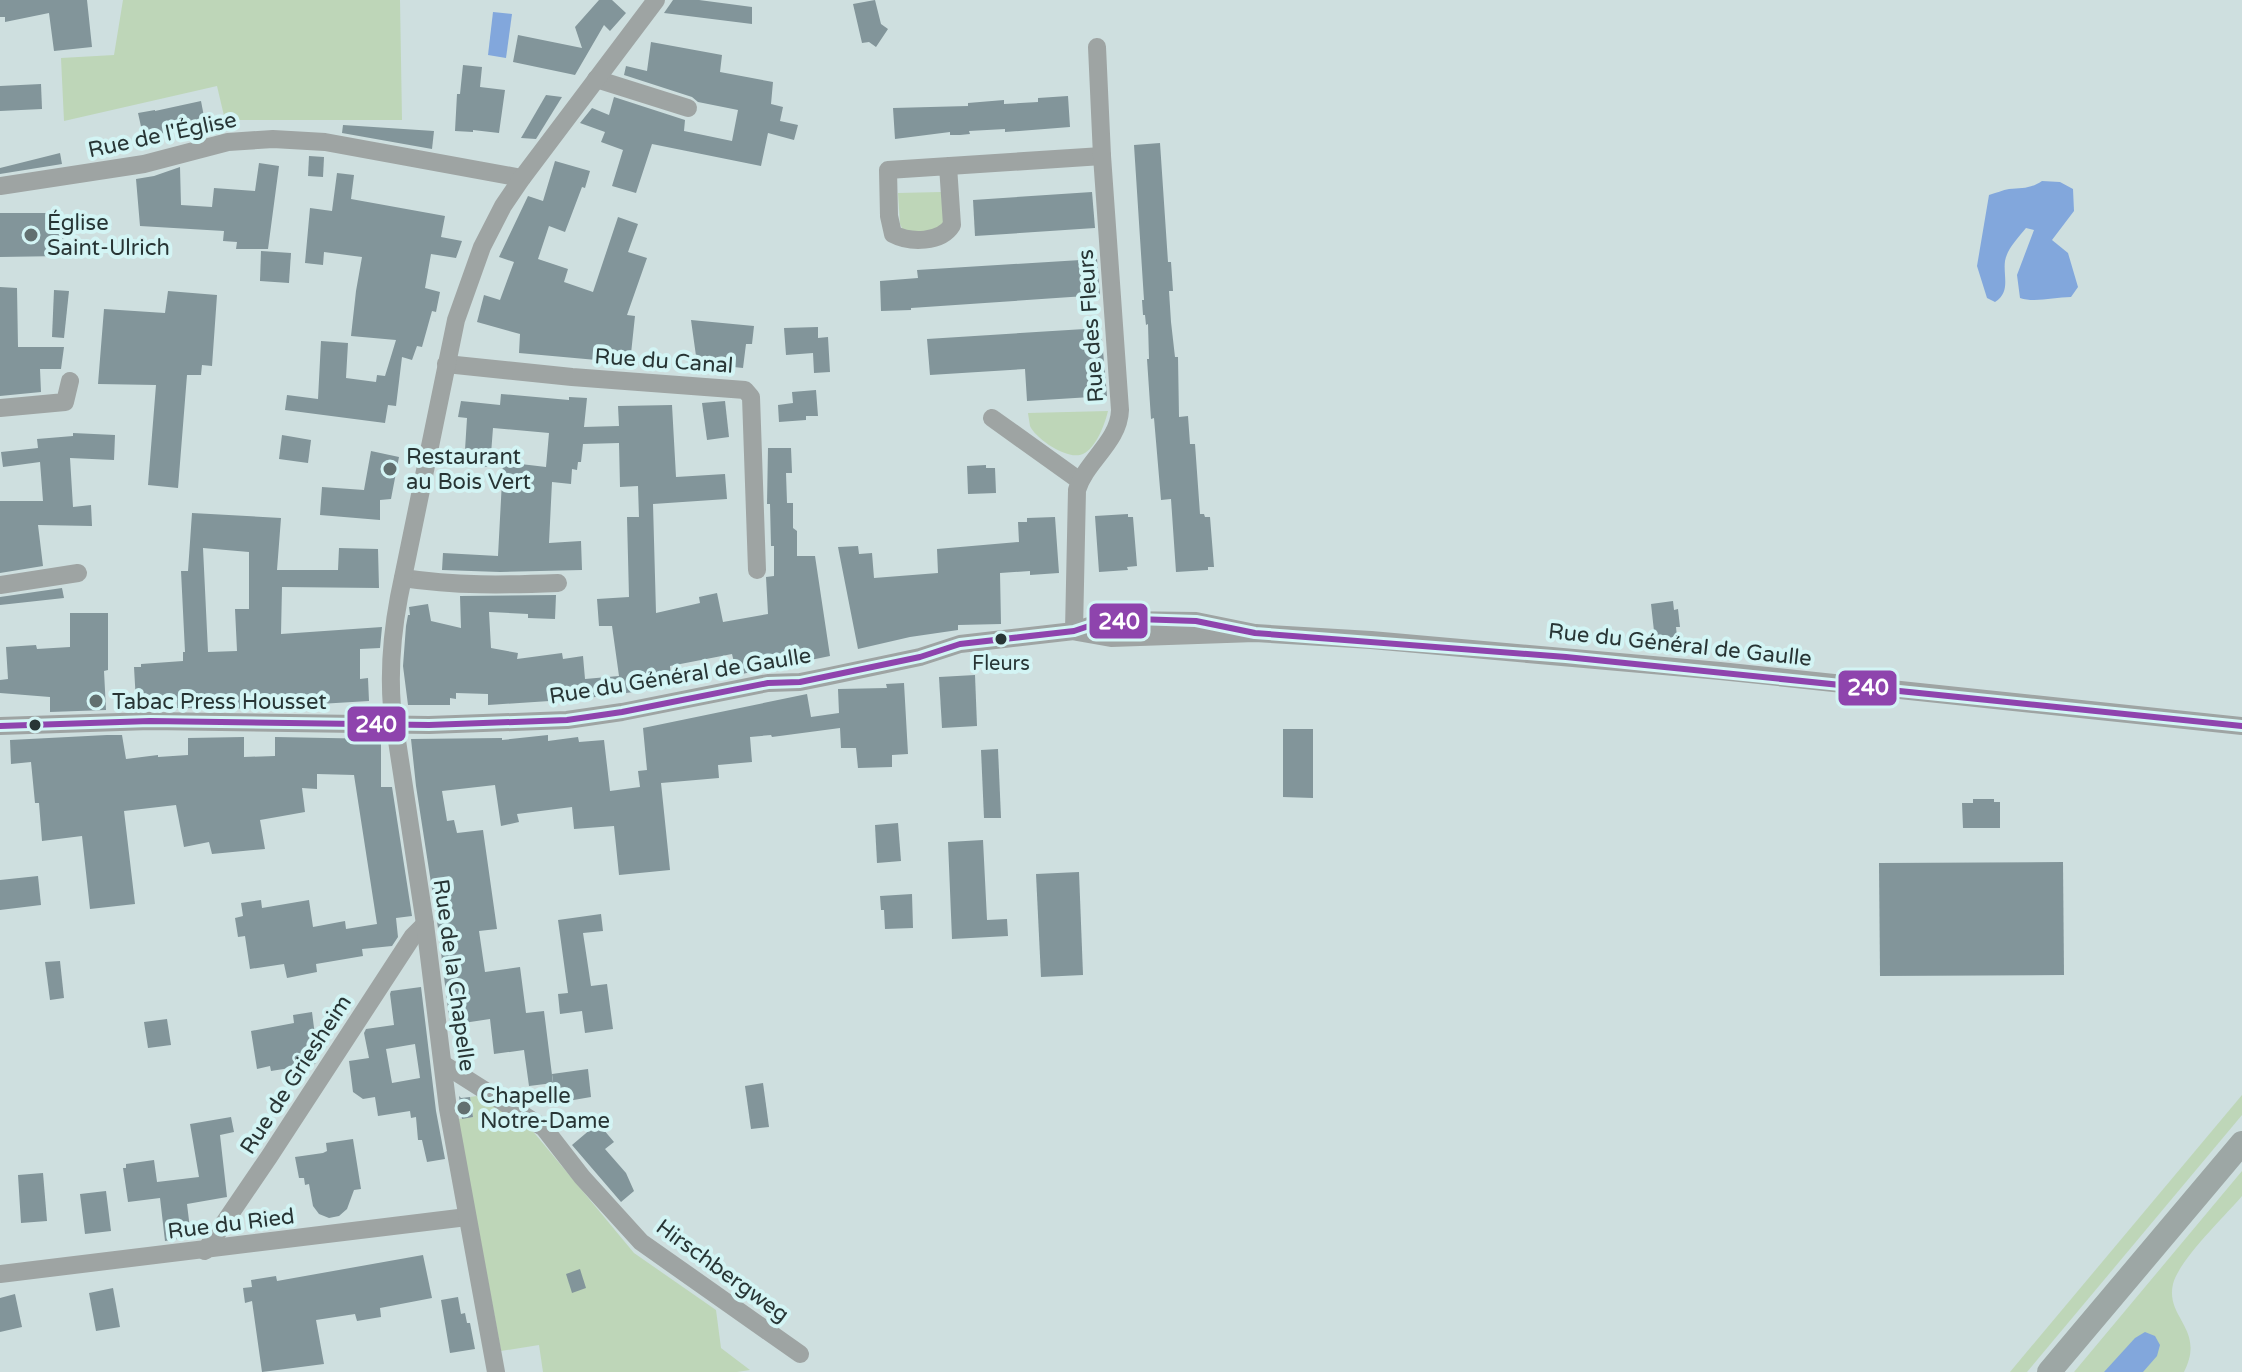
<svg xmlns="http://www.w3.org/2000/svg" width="2242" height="1372" font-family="'Varela Round',sans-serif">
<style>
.green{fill:#bed6b8}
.water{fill:#82a7dc}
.building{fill:#82959a;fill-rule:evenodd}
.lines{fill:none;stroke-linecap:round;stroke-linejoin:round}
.minor{stroke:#9ea4a3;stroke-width:18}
.major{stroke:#9da7a5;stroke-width:24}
.bus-1-casing{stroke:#d3f4f4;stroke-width:12}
.bus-1{stroke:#8e44ad;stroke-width:6}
.poi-dot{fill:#627070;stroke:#d3f4f4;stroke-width:3}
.bus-dot{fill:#283535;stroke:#d3f4f4;stroke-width:3}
.labels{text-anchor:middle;stroke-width:8;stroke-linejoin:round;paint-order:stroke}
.bus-label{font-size:20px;fill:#283535;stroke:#d3f4f4}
.street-label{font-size:22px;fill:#283535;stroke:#d3f4f4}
.poi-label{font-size:22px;fill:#283535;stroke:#d3f4f4;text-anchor:start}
.line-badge{stroke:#d3f4f4;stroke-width:3}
.badge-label{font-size:22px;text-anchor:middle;font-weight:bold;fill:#fff}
</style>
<rect width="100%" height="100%" fill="#cedfdf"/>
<g class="green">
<path d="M 123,0 L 400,0 L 402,120 L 225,120 L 217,86 L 64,121 L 61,58 L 114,55 Z"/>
<path d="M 941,192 L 944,223 L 935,231 L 904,232 L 900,224 L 898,193 Z"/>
<path d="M 1108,411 C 1105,424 1096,448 1083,454 C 1068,461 1036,439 1030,426 C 1030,425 1028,414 1028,413 Z"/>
<path d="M 2242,1095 L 2242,1115 L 2027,1372 L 2010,1372 Z"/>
<path d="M 477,1096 L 531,1129 L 634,1253 L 716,1310 L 721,1348 L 750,1370 L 737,1372 L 543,1372 L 539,1345 L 501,1351 L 458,1119 L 473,1117 L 470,1097 Z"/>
<path d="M 2242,1171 L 2242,1196 C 2225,1216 2179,1260 2173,1284 C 2165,1318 2206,1329 2184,1372 L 2074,1372 Z"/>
</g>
<g class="water">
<path d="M 493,12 L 512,14 L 506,58 L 488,55 Z"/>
<path d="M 2042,181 L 2060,182 L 2073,189 L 2074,211 L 2052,240 L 2068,253 L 2078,287 L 2071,297 C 2054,297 2035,303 2020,298 L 2017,275 L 2034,230 L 2026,228 C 2018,238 2007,249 2005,261 C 2003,276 2011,292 1995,302 L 1987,298 L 1977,266 L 1989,195 C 1996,193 2003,190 2009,189 C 2022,188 2030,189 2042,181 Z"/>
<path d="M 2145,1332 L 2155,1336 L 2160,1345 L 2157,1356 L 2143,1372 L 2104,1372 L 2135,1338 Z"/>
</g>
<g class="building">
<path d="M 0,0 L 87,0 L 92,47 L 54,51 L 49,13 L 5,22 L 5,17 L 0,17 Z"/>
<path d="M 599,0 L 612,0 L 626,13 L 610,31 L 604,25 L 575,75 L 513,62 L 518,35 L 582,48 L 575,27 Z"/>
<path d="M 673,0 L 699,0 L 752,7 L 752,24 L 664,13 Z"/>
<path d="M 875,0 L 881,24 L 888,29 L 876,47 L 869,42 L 862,43 L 853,4 Z"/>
<path d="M 651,42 L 722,55 L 720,72 L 773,82 L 771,104 L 783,107 L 780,121 L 798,125 L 794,140 L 768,133 L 761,166 L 652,144 L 636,193 L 612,186 L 623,150 L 601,142 L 605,132 L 580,123 L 592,108 L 609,115 L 614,97 L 685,120 L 684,131 L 732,141 L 738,110 L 698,102 L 692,97 L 624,75 L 626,66 L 647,71 Z"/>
<path d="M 463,65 L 482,67 L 480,87 L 505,90 L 499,133 L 473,130 L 473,132 L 455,131 L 457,94 L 460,94 Z"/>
<path d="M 41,84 L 42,109 L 0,111 L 0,86 Z"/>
<path d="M 546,95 L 562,97 L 536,139 L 521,138 Z"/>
<path d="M 1068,96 L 1070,127 L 1005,132 L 1005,129 L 969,131 L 970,134 L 960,135 L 950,135 L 950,132 L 895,139 L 893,108 L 968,106 L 968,103 L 1004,100 L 1004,104 L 1038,102 L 1038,98 Z"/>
<path d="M 201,101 L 206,127 L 190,131 L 189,128 L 160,134 L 160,137 L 144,140 L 138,113 L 155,110 L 155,111 Z"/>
<path d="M 343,125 L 434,131 L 432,149 L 342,133 Z"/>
<path d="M 1160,143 L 1168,262 L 1171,262 L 1173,291 L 1169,291 L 1171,322 L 1175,357 L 1178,357 L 1179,417 L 1188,416 L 1190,444 L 1195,444 L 1200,514 L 1204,514 L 1205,517 L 1210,517 L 1214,567 L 1208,567 L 1208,570 L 1176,572 L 1171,499 L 1161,500 L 1154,418 L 1151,419 L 1147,359 L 1149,359 L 1148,324 L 1146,325 L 1145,315 L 1143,315 L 1142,300 L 1144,300 L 1134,145 Z"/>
<path d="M 60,153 L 62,164 L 0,174 L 0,168 Z"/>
<path d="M 309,156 L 324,157 L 323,177 L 308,176 Z"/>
<path d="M 555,161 L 590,171 L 585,188 L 582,187 L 565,232 L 549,226 L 538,259 L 568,269 L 564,282 L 593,292 L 618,217 L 638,224 L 628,252 L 647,258 L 627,315 L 635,316 L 630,363 L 519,353 L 520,334 L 477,322 L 484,295 L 500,300 L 514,262 L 499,257 L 528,196 L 543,201 Z"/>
<path d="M 259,163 L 279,166 L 268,249 L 236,249 L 237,242 L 223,241 L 224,231 L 140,226 L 136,179 L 154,176 L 180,167 L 181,205 L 212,207 L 214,188 L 255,191 Z"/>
<path d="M 337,173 L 354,175 L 351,199 L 445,216 L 441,237 L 462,241 L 456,258 L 431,254 L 425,288 L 440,292 L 436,312 L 432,311 L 422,347 L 417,346 L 412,360 L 402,357 L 396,406 L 388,405 L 385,423 L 285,410 L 287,395 L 318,399 L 321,341 L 348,343 L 346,378 L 376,382 L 377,375 L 385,376 L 396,340 L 351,336 L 356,291 L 362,257 L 324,252 L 323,265 L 305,263 L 310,208 L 332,211 Z"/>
<path d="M 1092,192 L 1095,228 L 975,236 L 973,200 Z"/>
<path d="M 0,213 L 62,213 L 62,226 L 64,227 L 62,256 L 0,257 Z"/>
<path d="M 261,251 L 291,253 L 289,283 L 260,281 Z"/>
<path d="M 1097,259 L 1100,295 L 911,308 L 911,310 L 881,311 L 880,281 L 918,278 L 917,270 Z"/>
<path d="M 0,287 L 17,288 L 18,347 L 64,347 L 61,369 L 40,369 L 41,392 L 0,396 Z"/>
<path d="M 54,290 L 69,291 L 64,338 L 52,337 Z"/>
<path d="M 168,291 L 217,295 L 212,366 L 202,365 L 201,375 L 187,375 L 178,488 L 148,485 L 156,385 L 98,384 L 104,309 L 165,313 Z"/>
<path d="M 691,320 L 754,326 L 752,344 L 746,344 L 743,368 L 697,363 Z"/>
<path d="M 818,327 L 818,338 L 828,337 L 830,372 L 814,373 L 813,353 L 786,355 L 784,328 Z"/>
<path d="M 1101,328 L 1107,396 L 1027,401 L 1025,369 L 930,375 L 927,339 Z"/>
<path d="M 816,390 L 818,416 L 806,416 L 806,420 L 779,422 L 778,405 L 793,403 L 792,392 Z"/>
<path d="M 501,394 L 569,400 L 569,397 L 587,398 L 584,427 L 619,426 L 618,406 L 672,405 L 676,477 L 725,474 L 727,499 L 653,504 L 656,613 L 700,603 L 699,597 L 717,593 L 723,622 L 768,614 L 766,577 L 774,576 L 774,546 L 771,546 L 770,504 L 767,504 L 768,448 L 791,448 L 792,473 L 786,473 L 787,503 L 793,503 L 793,528 L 797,531 L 797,556 L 815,556 L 830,656 L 737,675 L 732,654 L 670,666 L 672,687 L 580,699 L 488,705 L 488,694 L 456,693 L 456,699 L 450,698 L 450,705 L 408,705 L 403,666 L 406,626 L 408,615 L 410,615 L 409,607 L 428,604 L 431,621 L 461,628 L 460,596 L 556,595 L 555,619 L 528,618 L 528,614 L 489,612 L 491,648 L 518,653 L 517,659 L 562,653 L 563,659 L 583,656 L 585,679 L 619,676 L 612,626 L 599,626 L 597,599 L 629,597 L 627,517 L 639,517 L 638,486 L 620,487 L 619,443 L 583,444 L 581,462 L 578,462 L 577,470 L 572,469 L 571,484 L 552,482 L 549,543 L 581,541 L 582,570 L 500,572 L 442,570 L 443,553 L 498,556 L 503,462 L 546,467 L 549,433 L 493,428 L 490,467 L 464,466 L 467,418 L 458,417 L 461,401 L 500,405 Z"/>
<path d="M 725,401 L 729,437 L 707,440 L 702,403 Z"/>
<path d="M 73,433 L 115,435 L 114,460 L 70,458 L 73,507 L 91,505 L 92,526 L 38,525 L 43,566 L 0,573 L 0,501 L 43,501 L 40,462 L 3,467 L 1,452 L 38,448 L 37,439 L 73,436 Z"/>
<path d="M 282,435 L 311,440 L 308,463 L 279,459 Z"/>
<path d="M 371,451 L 399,457 L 391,499 L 380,500 L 380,520 L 320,515 L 322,487 L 364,490 Z"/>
<path d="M 986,465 L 986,468 L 995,468 L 996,493 L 968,494 L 967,466 Z"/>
<path d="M 192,513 L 281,518 L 277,570 L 338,570 L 339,548 L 378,549 L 379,588 L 282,587 L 281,634 L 382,627 L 380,648 L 360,649 L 360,679 L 368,678 L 369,701 L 286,706 L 286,708 L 274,709 L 177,708 L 177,701 L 136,702 L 134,667 L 141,667 L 141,664 L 183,661 L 183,652 L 185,652 L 181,571 L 188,571 ZM 203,548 L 249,552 L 249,609 L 235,609 L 237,651 L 208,652 Z"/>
<path d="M 1128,514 L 1128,517 L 1133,517 L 1137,566 L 1127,567 L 1128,570 L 1099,572 L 1095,516 Z"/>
<path d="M 1055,517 L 1059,573 L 1030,575 L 1030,571 L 1000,573 L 1001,624 L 958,625 L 958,630 L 910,637 L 858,649 L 838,547 L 858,546 L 859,554 L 872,553 L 874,578 L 938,573 L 937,549 L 1019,542 L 1018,522 L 1027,522 L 1027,518 Z"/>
<path d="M 62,588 L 64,598 L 0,605 L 0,597 Z"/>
<path d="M 1673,601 L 1674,610 L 1678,609 L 1680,627 L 1676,627 L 1677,637 L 1655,640 L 1651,604 Z"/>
<path d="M 70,613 L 108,613 L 108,670 L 104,671 L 106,710 L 50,712 L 50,697 L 0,693 L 0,680 L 8,679 L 6,647 L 36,645 L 37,649 L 70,647 Z"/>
<path d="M 975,675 L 977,726 L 942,728 L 939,677 Z"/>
<path d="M 904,683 L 908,754 L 892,755 L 892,767 L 858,768 L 856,748 L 841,748 L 840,728 L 772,737 L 771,735 L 750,737 L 752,762 L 718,765 L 719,778 L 661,783 L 670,870 L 619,875 L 614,826 L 574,829 L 572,807 L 517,814 L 519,822 L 501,826 L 495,785 L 442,791 L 447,821 L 454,820 L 457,833 L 483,830 L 497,929 L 479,931 L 485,972 L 520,967 L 526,1013 L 544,1011 L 553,1083 L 529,1086 L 524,1050 L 494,1054 L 490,1019 L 450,1025 L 438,928 L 416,786 L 411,739 L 502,738 L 502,740 L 548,735 L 548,741 L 578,737 L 579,742 L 604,740 L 610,791 L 640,787 L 638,771 L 647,770 L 643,728 L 807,694 L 811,717 L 839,713 L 838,689 L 887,688 L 886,684 Z"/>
<path d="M 1283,729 L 1313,729 L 1313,798 L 1283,797 Z"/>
<path d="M 107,735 L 122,735 L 126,759 L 158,755 L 158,757 L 188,755 L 188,738 L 244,737 L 244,757 L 275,756 L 275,737 L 381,739 L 381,787 L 392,787 L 412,916 L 396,918 L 398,937 L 392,946 L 362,949 L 363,956 L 316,964 L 317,972 L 287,978 L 284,964 L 250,969 L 245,936 L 238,937 L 235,918 L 243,916 L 241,903 L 261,900 L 262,908 L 309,900 L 313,927 L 345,921 L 346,929 L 377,924 L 354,775 L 317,774 L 317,789 L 302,788 L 305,812 L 260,820 L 265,849 L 212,854 L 209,842 L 184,847 L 176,805 L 124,811 L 135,904 L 90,909 L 82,836 L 42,841 L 39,803 L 35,803 L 31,762 L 11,764 L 10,740 Z"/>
<path d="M 998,749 L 1001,818 L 984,818 L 981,750 Z"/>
<path d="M 1973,799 L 1994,799 L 1994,802 L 2000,802 L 2000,828 L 1963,828 L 1962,803 L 1973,803 Z"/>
<path d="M 898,823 L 901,861 L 877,863 L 875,825 Z"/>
<path d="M 983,840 L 987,920 L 1007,919 L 1008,936 L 952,939 L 948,842 Z"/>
<path d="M 2063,862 L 2064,975 L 1880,976 L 1879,863 Z"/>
<path d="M 1079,872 L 1083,975 L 1041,977 L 1036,874 Z"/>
<path d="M 38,876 L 41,905 L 0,910 L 0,880 Z"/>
<path d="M 912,894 L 913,928 L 885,929 L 884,910 L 881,910 L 880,896 Z"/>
<path d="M 601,914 L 603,931 L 583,933 L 591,986 L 607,984 L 613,1029 L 585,1033 L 582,1011 L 560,1014 L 558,994 L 568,993 L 558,920 Z"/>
<path d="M 60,961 L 64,998 L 50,1000 L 45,962 Z"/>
<path d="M 421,987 L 436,1111 L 445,1159 L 427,1162 L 422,1140 L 418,1140 L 416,1117 L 411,1118 L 410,1111 L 378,1116 L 375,1097 L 363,1099 L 353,1092 L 349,1061 L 369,1058 L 364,1033 L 366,1029 L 394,1025 L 390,994 L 391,991 ZM 415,1044 L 420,1078 L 392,1083 L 386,1049 Z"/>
<path d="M 312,1012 L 318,1059 L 315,1064 L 271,1071 L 270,1066 L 257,1069 L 251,1031 L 294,1023 L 293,1015 Z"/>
<path d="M 167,1019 L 171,1045 L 148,1048 L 144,1022 Z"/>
<path d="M 588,1069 L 591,1097 L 556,1103 L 552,1074 Z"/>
<path d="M 763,1083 L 769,1127 L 751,1129 L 745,1086 Z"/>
<path d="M 459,1096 L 461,1098 L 470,1097 L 473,1117 L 462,1119 Z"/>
<path d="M 231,1117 L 234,1132 L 220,1135 L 227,1197 L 187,1204 L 191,1237 L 165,1241 L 160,1198 L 128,1202 L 123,1168 L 126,1168 L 126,1164 L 154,1160 L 157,1182 L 199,1177 L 190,1124 Z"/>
<path d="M 598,1123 L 614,1142 L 605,1149 L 626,1173 L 634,1191 L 621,1202 L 572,1145 Z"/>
<path d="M 353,1139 L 361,1189 L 354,1190 L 347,1209 L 339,1216 L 329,1218 L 319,1214 L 313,1206 L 309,1184 L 305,1185 L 304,1178 L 299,1178 L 295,1157 L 323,1153 L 327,1151 L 326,1143 Z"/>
<path d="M 43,1173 L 47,1221 L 21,1223 L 18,1175 Z"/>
<path d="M 106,1191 L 111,1231 L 85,1234 L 80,1194 Z"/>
<path d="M 423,1255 L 432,1298 L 380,1308 L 381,1317 L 357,1321 L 355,1314 L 316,1320 L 324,1364 L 262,1372 L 252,1301 L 245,1303 L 243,1288 L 252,1287 L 251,1280 L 276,1276 L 277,1281 Z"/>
<path d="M 580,1269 L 586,1288 L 572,1293 L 566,1274 Z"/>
<path d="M 113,1288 L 120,1327 L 96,1331 L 89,1293 Z"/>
<path d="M 15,1294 L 22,1327 L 0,1332 L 0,1298 Z"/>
<path d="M 458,1297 L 461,1314 L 465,1313 L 467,1323 L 470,1323 L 475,1349 L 450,1353 L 441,1300 Z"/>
</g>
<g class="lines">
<g class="minor">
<path d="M 596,79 L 688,108"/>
<path d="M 948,166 L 952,225 C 941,243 910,243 893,234 L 889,216 L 888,170 L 1102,156"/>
<path d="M 0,186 L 144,164 L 228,142 L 273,139 L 325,142 L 522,178"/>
<path d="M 446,364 L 572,377 L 745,390 L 751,397 L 757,570"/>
<path d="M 0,408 L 65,402 L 70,381"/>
<path d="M 992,418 L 1080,481"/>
<path d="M 403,578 C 455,586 506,585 558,583"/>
<path d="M 0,585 L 78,573"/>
<path d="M 1074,631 L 1077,490 C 1086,461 1119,442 1120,410 L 1102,156 L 1097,47"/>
<path d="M 1077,632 L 1111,638 L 1255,633 L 1371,640 L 1720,671 L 2242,726"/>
<path d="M 0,726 L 150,721 L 429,725 L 567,720 L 622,712 L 768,683 L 800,682 L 825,677 L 920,657 L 960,644 L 1074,631 L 1098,623 L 1118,620 L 1196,621 L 1255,633"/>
<path d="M 443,1064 L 544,1128 L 582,1177 L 641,1242 L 800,1354"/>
<path d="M 205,1251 L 269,1157 L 413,936 L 425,924"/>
<path d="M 0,1274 L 467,1217"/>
<path d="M 496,1372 L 448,1109 L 425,924 L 392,708 C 389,671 392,634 399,597 L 456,320 L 482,247 L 503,206 L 522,178 L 656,0"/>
</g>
<path class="major" d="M 2049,1372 L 2242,1143"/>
<g class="bus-1-casing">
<path id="bus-1" d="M 0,726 L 150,721 L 429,725 L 567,720 L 622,712 L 768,683 L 800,682 L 920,657 L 960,644 L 1074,631 L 1098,623 L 1136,619 L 1196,621 L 1255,633 L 1566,657 L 2242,726"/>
</g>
<use href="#bus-1" class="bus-1"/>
</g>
<g class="poi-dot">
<circle cx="31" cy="235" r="8"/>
<circle cx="390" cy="469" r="8"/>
<circle cx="96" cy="701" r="8"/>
<circle cx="464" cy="1108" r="8"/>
</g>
<g class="bus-dot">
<circle cx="1001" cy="639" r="7"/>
<circle cx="35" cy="725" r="7"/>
</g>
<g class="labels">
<g class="bus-label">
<text x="1001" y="670">Fleurs</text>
</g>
<g class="street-label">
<text transform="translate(162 134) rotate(-12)" y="8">Rue de l'Église</text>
<text transform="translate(1090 326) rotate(-94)" y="8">Rue des Fleurs</text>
<text transform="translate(664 360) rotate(4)" y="8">Rue du Canal</text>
<text transform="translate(1680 644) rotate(6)" y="8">Rue du Général de Gaulle</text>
<text transform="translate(680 675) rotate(-9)" y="8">Rue du Général de Gaulle</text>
<text transform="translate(455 975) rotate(82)" y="8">Rue de la Chapelle</text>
<text transform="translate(295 1074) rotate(-57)" y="8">Rue de Griesheim</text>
<text transform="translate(231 1223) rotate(-7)" y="8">Rue du Ried</text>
<text transform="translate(723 1270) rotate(36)" y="8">Hirschbergweg</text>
</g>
<g class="poi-label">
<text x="47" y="230">Église<tspan x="47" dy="25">Saint-Ulrich</tspan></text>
<text x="406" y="464">Restaurant<tspan x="406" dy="25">au Bois Vert</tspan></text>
<text x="112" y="709">Tabac Press Housset</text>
<text x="480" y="1103">Chapelle<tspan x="480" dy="25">Notre-Dame</tspan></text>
</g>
</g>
<g class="line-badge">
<rect x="1088" y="602" width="61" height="38" rx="8" fill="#8e44ad"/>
<rect x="1837" y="669" width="61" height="38" rx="8" fill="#8e44ad"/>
<rect x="346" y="705" width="61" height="38" rx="8" fill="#8e44ad"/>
</g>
<g class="badge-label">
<text x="1119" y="629">240</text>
<text x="1868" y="695">240</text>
<text x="376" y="732">240</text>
</g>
</svg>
